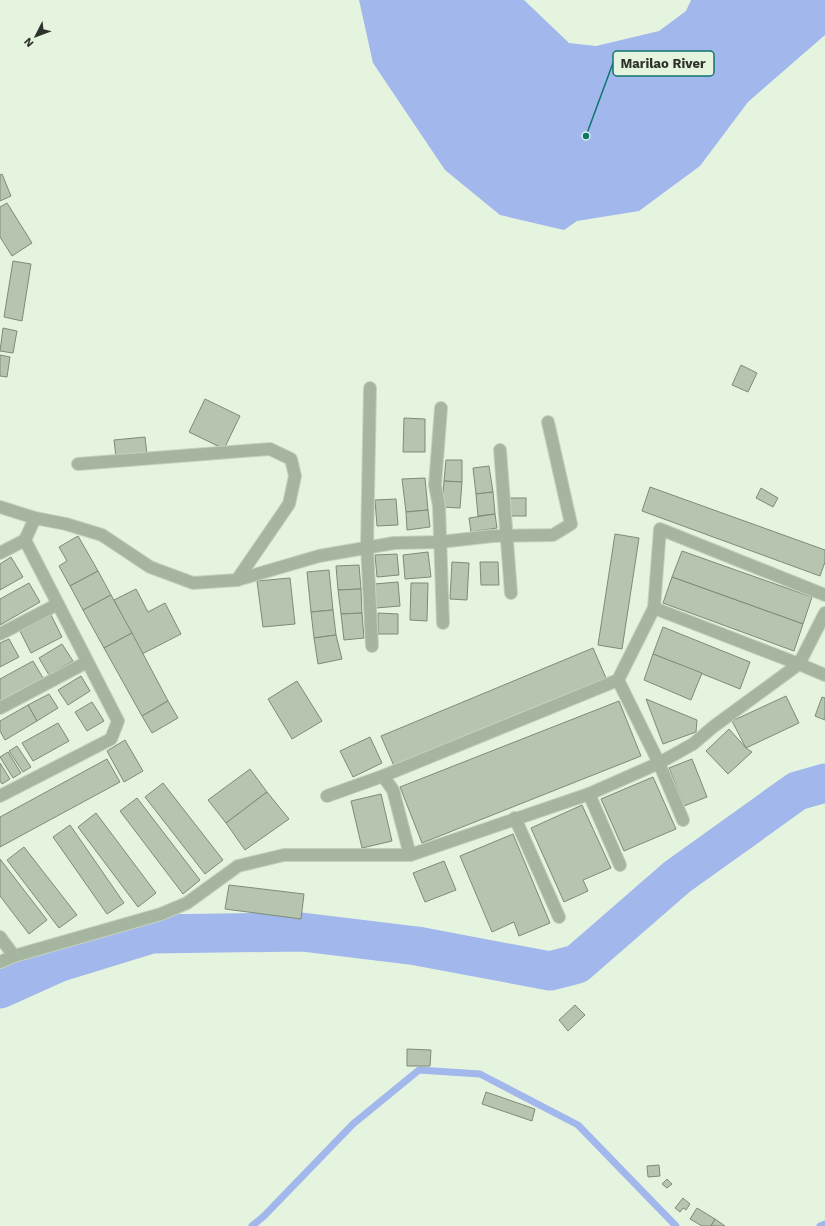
<svg xmlns="http://www.w3.org/2000/svg" width="825" height="1226" font-family="'Work Sans',sans-serif">
<style>
.water{fill:#a2b7eb}
.lines{fill:none;stroke-linecap:round;stroke-linejoin:round}
.stream{stroke:#a2b7eb;stroke-width:7}
.river{stroke:#a2b7eb;stroke-width:39}
.building{fill:#b6c4b0;stroke:#7e8b78}
.street-casing{stroke:#c4d1bf;stroke-width:14}
.street{stroke:#a6b59f;stroke-width:12}
.leader{fill:none;stroke:#0f766e;stroke-width:1.5}
.callout-dot{fill:#0f766e;stroke:#e5f4df;stroke-width:1.5}
.callout{fill:#e5f4df;stroke:#0f766e;stroke-width:1.5}
.callout-label{font-size:13px;text-anchor:middle;font-weight:bold;fill:#2d332b}
</style>
<rect width="100%" height="100%" fill="#e5f4df"/>
<path class="water" d="M 359,0 L 524,0 L 569,43 L 596,46 L 659,31 L 686,11 L 691,0 L 825,0 L 825,35 L 748,102 L 700,166 L 639,211 L 577,221 L 564,230 L 500,215 L 445,170 L 373,63 Z"/>
<g class="lines">
<g class="stream">
<path d="M 252,1226 L 264,1216 L 353,1124 L 419,1070 L 480,1074 L 578,1125 L 676,1226"/>
<path d="M 820,1226 L 825,1224"/>
</g>
<path class="river" d="M 0,989 L 60,962 L 151,934 L 302,932 L 417,946 L 550,971 L 577,964 L 677,877 L 797,791 L 825,783"/>
</g>
<g class="building">
<path d="M 2,174 L 11,196 L 0,201 L 0,175 Z"/>
<path d="M 7,203 L 32,243 L 12,256 L 0,237 L 0,207 Z"/>
<path d="M 13,261 L 31,264 L 22,321 L 4,317 Z"/>
<path d="M 3,328 L 17,331 L 13,353 L 0,351 Z"/>
<path d="M 0,355 L 10,357 L 7,377 L 0,376 Z"/>
<path d="M 741,365 L 757,373 L 748,392 L 732,385 Z"/>
<path d="M 205,399 L 240,416 L 224,449 L 189,432 Z"/>
<path d="M 404,418 L 425,419 L 425,452 L 403,452 Z"/>
<path d="M 145,437 L 147,454 L 116,457 L 114,440 Z"/>
<path d="M 446,460 L 462,460 L 462,482 L 444,481 Z"/>
<path d="M 489,466 L 493,492 L 476,494 L 473,468 Z"/>
<path d="M 425,478 L 428,510 L 406,512 L 402,479 Z"/>
<path d="M 444,481 L 462,482 L 460,508 L 442,507 Z"/>
<path d="M 650,487 L 825,550 L 825,562 L 820,576 L 642,511 Z"/>
<path d="M 761,488 L 778,498 L 773,507 L 756,498 Z"/>
<path d="M 493,492 L 495,514 L 478,516 L 476,494 Z"/>
<rect x="507" y="498" width="19" height="18"/>
<path d="M 396,499 L 398,525 L 377,526 L 375,500 Z"/>
<path d="M 428,510 L 430,527 L 407,530 L 406,512 Z"/>
<path d="M 495,514 L 497,528 L 471,532 L 469,518 Z"/>
<path d="M 615,534 L 639,538 L 622,649 L 598,645 Z"/>
<path d="M 78,536 L 98,571 L 70,586 L 59,566 L 67,561 L 59,547 Z"/>
<path d="M 682,551 L 812,597 L 803,624 L 672,577 Z"/>
<path d="M 428,552 L 431,577 L 405,579 L 403,555 Z"/>
<path d="M 397,554 L 399,575 L 377,577 L 375,555 Z"/>
<path d="M 11,557 L 23,577 L 0,590 L 0,564 Z"/>
<path d="M 452,562 L 469,563 L 467,600 L 450,599 Z"/>
<path d="M 480,562 L 498,562 L 499,585 L 481,585 Z"/>
<path d="M 359,565 L 361,589 L 338,590 L 336,566 Z"/>
<path d="M 329,570 L 333,610 L 311,612 L 307,572 Z"/>
<path d="M 98,571 L 111,595 L 83,610 L 70,586 Z"/>
<path d="M 672,577 L 803,624 L 794,651 L 663,603 Z"/>
<path d="M 290,578 L 295,624 L 263,627 L 257,581 Z"/>
<path d="M 398,582 L 400,606 L 376,608 L 374,584 Z"/>
<path d="M 29,583 L 40,602 L 0,625 L 0,599 Z"/>
<path d="M 411,583 L 428,583 L 427,621 L 410,620 Z"/>
<path d="M 136,589 L 148,612 L 165,603 L 181,634 L 142,654 L 114,600 Z"/>
<path d="M 361,589 L 362,613 L 341,614 L 338,590 Z"/>
<path d="M 111,595 L 132,633 L 104,648 L 83,610 Z"/>
<path d="M 333,610 L 336,635 L 314,638 L 311,612 Z"/>
<path d="M 362,613 L 364,638 L 344,640 L 341,614 Z"/>
<path d="M 378,613 L 398,614 L 398,634 L 378,634 Z"/>
<path d="M 51,615 L 62,637 L 31,653 L 20,631 Z"/>
<path d="M 663,627 L 750,662 L 740,689 L 653,654 Z"/>
<path d="M 132,633 L 168,701 L 142,716 L 104,648 Z"/>
<path d="M 336,635 L 342,659 L 318,664 L 314,638 Z"/>
<path d="M 9,639 L 19,657 L 0,667 L 0,643 Z"/>
<path d="M 62,644 L 73,661 L 49,675 L 39,658 Z"/>
<path d="M 593,648 L 606,678 L 394,766 L 381,736 Z"/>
<path d="M 653,654 L 702,673 L 691,700 L 644,680 Z"/>
<path d="M 33,661 L 43,678 L 0,702 L 0,679 Z"/>
<path d="M 81,676 L 90,691 L 68,705 L 58,690 Z"/>
<path d="M 297,681 L 322,721 L 292,739 L 268,699 Z"/>
<path d="M 49,694 L 58,708 L 37,721 L 28,705 Z"/>
<path d="M 786,696 L 799,723 L 746,748 L 732,721 Z"/>
<path d="M 822,697 L 825,698 L 825,720 L 815,716 Z"/>
<path d="M 646,699 L 697,720 L 696,732 L 663,744 Z"/>
<path d="M 168,701 L 178,718 L 152,733 L 142,716 Z"/>
<path d="M 619,701 L 641,756 L 422,843 L 400,787 Z"/>
<path d="M 92,702 L 104,721 L 87,731 L 75,712 Z"/>
<path d="M 28,705 L 37,721 L 5,740 L 0,731 L 0,721 Z"/>
<path d="M 58,723 L 69,741 L 33,761 L 22,743 Z"/>
<path d="M 729,729 L 746,748 L 752,752 L 728,774 L 706,751 Z"/>
<path d="M 370,737 L 382,763 L 353,777 L 340,751 Z"/>
<path d="M 125,740 L 143,771 L 124,782 L 107,751 Z"/>
<path d="M 17,746 L 31,767 L 23,772 L 9,751 Z"/>
<path d="M 8,752 L 21,773 L 13,778 L 0,757 Z"/>
<path d="M 107,759 L 120,782 L 0,847 L 0,817 Z"/>
<path d="M 692,759 L 707,797 L 684,806 L 669,768 Z"/>
<path d="M 0,763 L 10,779 L 2,784 L 0,781 Z"/>
<path d="M 250,769 L 267,792 L 226,823 L 208,800 Z"/>
<path d="M 653,777 L 676,829 L 624,851 L 601,799 Z"/>
<path d="M 163,783 L 223,860 L 205,874 L 145,797 Z"/>
<path d="M 267,792 L 289,819 L 245,850 L 226,823 Z"/>
<path d="M 381,794 L 392,841 L 362,848 L 351,801 Z"/>
<path d="M 137,798 L 200,880 L 183,894 L 120,811 Z"/>
<path d="M 582,805 L 611,868 L 583,880 L 588,891 L 564,902 L 531,828 Z"/>
<path d="M 96,813 L 156,893 L 138,907 L 78,827 Z"/>
<path d="M 70,825 L 124,903 L 107,914 L 53,837 Z"/>
<path d="M 513,834 L 550,923 L 519,936 L 514,922 L 492,932 L 460,856 Z"/>
<path d="M 24,847 L 77,915 L 59,928 L 7,860 Z"/>
<path d="M 0,859 L 47,920 L 29,934 L 0,896 Z"/>
<path d="M 444,861 L 456,890 L 425,902 L 413,873 Z"/>
<path d="M 229,885 L 304,894 L 301,919 L 225,909 Z"/>
<path d="M 575,1005 L 585,1015 L 568,1031 L 559,1020 Z"/>
<path d="M 407,1049 L 431,1050 L 430,1066 L 407,1066 Z"/>
<path d="M 486,1092 L 535,1109 L 532,1121 L 482,1104 Z"/>
<path d="M 659,1165 L 660,1176 L 648,1177 L 647,1166 Z"/>
<path d="M 667,1179 L 672,1184 L 667,1188 L 662,1184 Z"/>
<path d="M 683,1198 L 690,1204 L 686,1210 L 683,1208 L 680,1212 L 675,1208 Z"/>
<path d="M 697,1208 L 715,1219 L 711,1226 L 702,1226 L 690,1219 Z"/>
<path d="M 715,1219 L 725,1226 L 711,1226 Z"/>
</g>
<g class="lines">
<g class="street-casing">
<g id="street">
<path d="M 370,388 L 367,547 L 372,646"/>
<path d="M 441,408 L 435,485 L 439,506 L 443,623"/>
<path d="M 500,450 L 511,593"/>
<path d="M 78,464 L 270,449 L 291,459 L 295,476 L 289,504 L 237,580"/>
<path d="M 0,507 L 35,518"/>
<path d="M 0,553 L 25,540 L 35,518 L 66,524 L 102,535 L 150,567 L 193,583 L 237,580 L 319,556 L 394,543 L 440,542 L 493,536 L 553,535 L 571,524 L 548,422"/>
<path d="M 654,608 L 799,664 L 825,613"/>
<path d="M 0,634 L 58,604"/>
<path d="M 618,680 L 659,763 L 683,820"/>
<path d="M 0,708 L 87,662"/>
<path d="M 383,776 L 393,790 L 410,855"/>
<path d="M 589,794 L 620,865"/>
<path d="M 0,796 L 111,739 L 118,721 L 25,540"/>
<path d="M 327,796 L 383,776 L 618,680 L 654,608 L 660,529 L 825,595"/>
<path d="M 515,818 L 559,917"/>
<path d="M 0,937 L 14,956"/>
<path d="M 0,962 L 14,956 L 161,914 L 187,903 L 238,866 L 284,855 L 410,855 L 589,794 L 659,763 L 693,744 L 713,727 L 799,664 L 825,675"/>
</g>
</g>
<use href="#street" class="street"/>
</g>
<path class="leader" d="M586 136L613 63"/>
<circle class="callout-dot" cx="586" cy="136" r="4"/>
<rect class="callout" x="613" y="51" width="101" height="25" rx="4"/>
<g class="callout-label">
<text x="663" y="68">Marilao River</text>
</g>
<g transform="translate(36 36) rotate(228)" stroke="#e5f4df" stroke-width="3" paint-order="stroke">
<path d="M0-3L7 15L0 10L-7 15Z" fill="#2d332b"/>
<text y="-6" font-size="11" font-weight="bold" text-anchor="middle" fill="#2d332b">N</text>
</g>
</svg>
